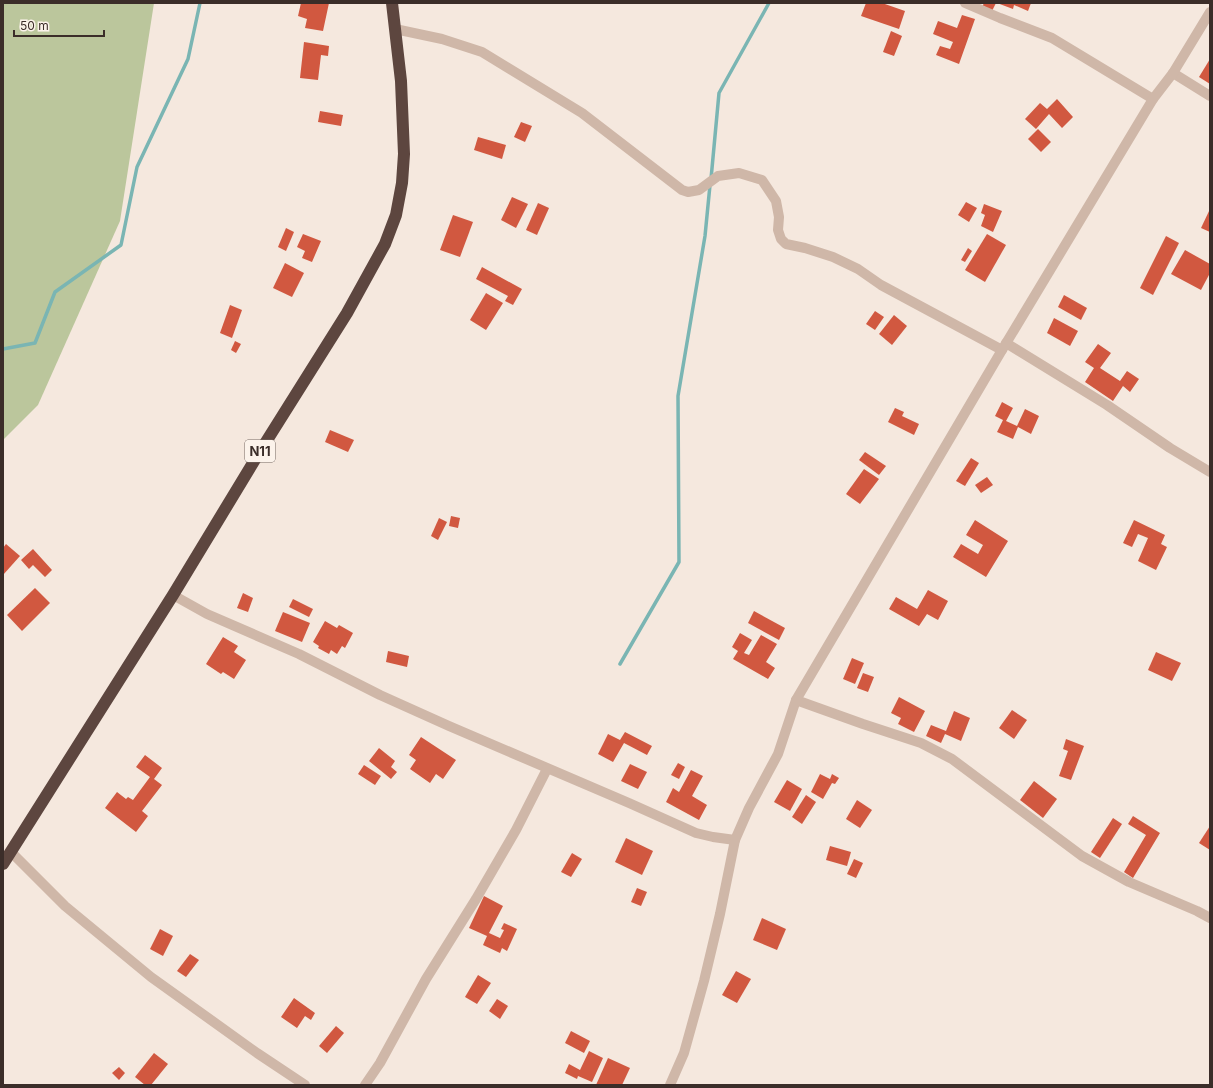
<svg xmlns="http://www.w3.org/2000/svg" width="1213" height="1088" font-family="Inter,sans-serif">
<style>
.green{fill:#bbc69c}
.lines{fill:none;stroke-linecap:round;stroke-linejoin:round}
.stream{stroke:#7ab5b3;stroke-width:3.5}
.building{fill:#d15840}
.street{stroke:#cfb7a8;stroke-width:10}
.highway{stroke:#5d463f;stroke-width:12}
.labels{text-anchor:middle;stroke-width:3;stroke-linejoin:round;paint-order:stroke}
.shield{fill:#fcf3eb;stroke:#756863;stroke-width:1}
.shield-label{font-size:13px;font-weight:bold;fill:#3b2d29}
</style>
<rect width="100%" height="100%" fill="#f5e8de"/>
<path class="green" d="M 3,3 L 154,3 L 120,221 L 38,405 L 3,440 Z"/>
<g class="lines">
<g class="stream">
<path d="M 711,179 L 719,93 L 769,3"/>
<path d="M 3,349 L 35,343 L 55,292 L 121,245 L 137,167 L 188,59 L 200,3"/>
<path d="M 620,664 L 679,562 L 678,396 L 705,236 L 710,185"/>
</g>
</g>
<g class="building">
<path d="M 301,3 L 329,3 L 323,31 L 305,28 L 307,19 L 298,16 Z"/>
<path d="M 866,3 L 882,3 L 905,11 L 899,29 L 861,16 Z"/>
<path d="M 984,3 L 996,3 L 992,11 L 982,7 Z"/>
<path d="M 997,3 L 1031,3 L 1028,11 L 1014,5 L 1013,9 Z"/>
<path d="M 962,15 L 975,19 L 959,64 L 936,55 L 940,46 L 950,49 L 953,42 L 933,34 L 938,21 L 957,28 Z"/>
<path d="M 891,31 L 902,36 L 894,56 L 883,52 Z"/>
<path d="M 304,42 L 329,46 L 328,56 L 321,55 L 318,80 L 300,78 Z"/>
<path d="M 1210,59 L 1210,84 L 1199,77 Z"/>
<path d="M 1057,99 L 1073,117 L 1062,128 L 1049,114 L 1036,129 L 1025,119 L 1040,103 L 1047,109 Z"/>
<path d="M 320,111 L 343,115 L 341,126 L 318,122 Z"/>
<path d="M 521,122 L 532,126 L 525,142 L 514,137 Z"/>
<path d="M 1038,129 L 1051,142 L 1041,152 L 1028,139 Z"/>
<path d="M 478,137 L 506,145 L 502,159 L 474,150 Z"/>
<path d="M 512,197 L 528,204 L 516,228 L 501,220 Z"/>
<path d="M 966,202 L 977,208 L 969,222 L 958,215 Z"/>
<path d="M 538,203 L 549,208 L 537,235 L 526,230 Z"/>
<path d="M 984,204 L 1002,211 L 993,232 L 981,226 L 985,215 L 981,213 Z"/>
<path d="M 1210,209 L 1210,232 L 1201,228 Z"/>
<path d="M 453,215 L 473,222 L 460,257 L 440,250 Z"/>
<path d="M 286,228 L 294,232 L 286,251 L 278,247 Z"/>
<path d="M 303,234 L 321,241 L 312,262 L 302,258 L 305,251 L 297,247 Z"/>
<path d="M 987,234 L 1006,245 L 985,282 L 965,270 Z"/>
<path d="M 1166,236 L 1179,243 L 1153,295 L 1140,288 Z"/>
<path d="M 968,248 L 972,251 L 965,262 L 961,260 Z"/>
<path d="M 1185,250 L 1210,264 L 1210,273 L 1201,290 L 1171,274 Z"/>
<path d="M 285,263 L 304,273 L 292,297 L 273,288 Z"/>
<path d="M 482,267 L 522,289 L 513,305 L 505,301 L 508,296 L 476,279 Z"/>
<path d="M 486,293 L 503,303 L 486,330 L 470,320 Z"/>
<path d="M 1064,295 L 1087,308 L 1081,320 L 1058,307 Z"/>
<path d="M 230,305 L 242,310 L 232,338 L 220,333 Z"/>
<path d="M 875,311 L 884,317 L 875,330 L 866,324 Z"/>
<path d="M 894,315 L 907,326 L 892,345 L 879,334 Z"/>
<path d="M 1054,318 L 1078,331 L 1070,346 L 1047,333 Z"/>
<path d="M 235,341 L 241,344 L 236,353 L 231,350 Z"/>
<path d="M 1098,344 L 1111,353 L 1100,368 L 1120,381 L 1127,371 L 1139,379 L 1130,392 L 1123,386 L 1113,401 L 1085,382 L 1094,368 L 1085,362 Z"/>
<path d="M 1002,402 L 1013,408 L 1006,421 L 1017,426 L 1025,409 L 1039,416 L 1031,434 L 1018,427 L 1013,439 L 997,432 L 1003,420 L 995,416 Z"/>
<path d="M 895,408 L 904,412 L 902,416 L 919,424 L 914,435 L 888,422 Z"/>
<path d="M 330,430 L 354,440 L 348,452 L 325,442 Z"/>
<path d="M 865,452 L 886,466 L 879,475 L 859,460 Z"/>
<path d="M 971,458 L 979,463 L 965,486 L 956,481 Z"/>
<path d="M 864,469 L 879,479 L 860,504 L 846,494 Z"/>
<path d="M 987,477 L 993,485 L 981,493 L 975,485 Z"/>
<path d="M 451,516 L 460,518 L 458,528 L 449,526 Z"/>
<path d="M 439,518 L 447,522 L 438,540 L 431,536 Z"/>
<path d="M 975,520 L 1008,541 L 986,577 L 953,557 L 961,544 L 978,554 L 983,545 L 966,535 Z"/>
<path d="M 1134,520 L 1165,535 L 1161,544 L 1167,547 L 1156,570 L 1138,561 L 1148,538 L 1138,534 L 1132,547 L 1123,543 Z"/>
<path d="M 6,544 L 20,556 L 3,575 L 3,548 Z"/>
<path d="M 33,549 L 52,570 L 45,577 L 33,565 L 29,569 L 21,560 Z"/>
<path d="M 35,588 L 50,603 L 22,631 L 7,615 Z"/>
<path d="M 928,590 L 948,601 L 938,620 L 927,614 L 919,626 L 889,609 L 896,597 L 917,609 Z"/>
<path d="M 243,593 L 253,598 L 248,612 L 237,608 Z"/>
<path d="M 293,599 L 313,609 L 309,617 L 289,607 Z"/>
<path d="M 754,611 L 785,628 L 779,640 L 748,623 Z"/>
<path d="M 283,612 L 310,623 L 302,642 L 275,631 Z"/>
<path d="M 325,621 L 337,628 L 339,625 L 353,633 L 345,648 L 342,646 L 337,654 L 331,650 L 329,654 L 318,648 L 319,646 L 313,642 Z"/>
<path d="M 740,633 L 752,640 L 744,653 L 749,655 L 761,635 L 777,644 L 766,662 L 775,668 L 768,679 L 733,659 L 738,651 L 732,647 Z"/>
<path d="M 223,637 L 238,646 L 234,652 L 246,660 L 234,679 L 223,672 L 221,674 L 206,664 Z"/>
<path d="M 388,651 L 409,656 L 407,667 L 386,662 Z"/>
<path d="M 1156,652 L 1181,663 L 1172,681 L 1148,670 Z"/>
<path d="M 852,658 L 864,663 L 855,684 L 843,679 Z"/>
<path d="M 863,673 L 874,677 L 868,692 L 857,688 Z"/>
<path d="M 899,697 L 925,711 L 914,732 L 898,724 L 901,718 L 891,713 Z"/>
<path d="M 1012,710 L 1027,720 L 1014,739 L 999,728 Z"/>
<path d="M 954,711 L 970,718 L 961,741 L 945,734 L 941,743 L 926,736 L 931,725 L 946,731 Z"/>
<path d="M 625,732 L 652,746 L 647,755 L 624,743 L 613,762 L 598,754 L 608,734 L 620,740 Z"/>
<path d="M 421,737 L 456,760 L 443,779 L 436,774 L 430,783 L 410,769 L 416,760 L 409,755 Z"/>
<path d="M 1066,739 L 1084,746 L 1071,780 L 1059,776 L 1068,751 L 1063,749 Z"/>
<path d="M 379,748 L 395,761 L 391,767 L 397,772 L 391,779 L 369,761 Z"/>
<path d="M 145,755 L 162,768 L 154,779 L 162,785 L 142,811 L 148,816 L 136,832 L 105,808 L 117,792 L 126,799 L 128,797 L 133,800 L 150,777 L 136,767 Z"/>
<path d="M 678,763 L 685,767 L 679,779 L 671,775 Z"/>
<path d="M 630,764 L 647,772 L 638,789 L 621,781 Z"/>
<path d="M 364,765 L 381,776 L 375,785 L 358,774 Z"/>
<path d="M 691,770 L 703,776 L 692,796 L 707,805 L 699,820 L 666,802 L 673,788 L 679,792 Z"/>
<path d="M 820,774 L 830,779 L 832,774 L 839,778 L 835,784 L 832,783 L 823,799 L 811,792 Z"/>
<path d="M 787,780 L 802,789 L 790,811 L 774,802 Z"/>
<path d="M 1034,781 L 1057,799 L 1043,818 L 1020,800 Z"/>
<path d="M 806,795 L 816,802 L 802,824 L 792,817 Z"/>
<path d="M 857,800 L 872,810 L 860,828 L 846,819 Z"/>
<path d="M 1133,816 L 1160,833 L 1133,878 L 1124,872 L 1146,835 L 1128,824 Z"/>
<path d="M 1113,818 L 1122,824 L 1100,858 L 1091,852 Z"/>
<path d="M 1210,826 L 1210,850 L 1199,843 Z"/>
<path d="M 626,838 L 653,851 L 642,875 L 615,862 Z"/>
<path d="M 830,846 L 851,852 L 847,866 L 826,860 Z"/>
<path d="M 572,853 L 582,859 L 571,877 L 561,872 Z"/>
<path d="M 854,859 L 863,863 L 856,878 L 847,874 Z"/>
<path d="M 637,888 L 647,892 L 641,906 L 631,902 Z"/>
<path d="M 484,896 L 503,906 L 489,933 L 500,938 L 504,930 L 501,929 L 504,923 L 517,929 L 507,951 L 502,948 L 500,953 L 483,945 L 487,936 L 469,928 Z"/>
<path d="M 762,918 L 786,929 L 777,950 L 753,940 Z"/>
<path d="M 160,929 L 173,936 L 163,956 L 150,949 Z"/>
<path d="M 190,954 L 199,960 L 186,977 L 177,971 Z"/>
<path d="M 736,971 L 751,979 L 737,1003 L 722,995 Z"/>
<path d="M 478,975 L 491,983 L 477,1004 L 465,997 Z"/>
<path d="M 294,998 L 315,1013 L 311,1020 L 305,1016 L 297,1028 L 281,1017 Z"/>
<path d="M 497,999 L 508,1006 L 500,1019 L 489,1011 Z"/>
<path d="M 336,1026 L 344,1033 L 327,1053 L 319,1046 Z"/>
<path d="M 571,1031 L 590,1041 L 584,1053 L 565,1043 Z"/>
<path d="M 589,1051 L 603,1058 L 592,1082 L 578,1076 L 577,1079 L 565,1073 L 569,1064 L 580,1070 Z"/>
<path d="M 154,1053 L 168,1064 L 151,1085 L 145,1085 L 135,1077 Z"/>
<path d="M 608,1058 L 630,1068 L 622,1085 L 596,1085 Z"/>
<path d="M 119,1067 L 125,1073 L 119,1080 L 112,1073 Z"/>
</g>
<g class="lines">
<g class="street">
<path d="M 965,3 L 1000,18 L 1052,38 L 1153,99"/>
<path d="M 395,29 L 442,39 L 482,52 L 582,113 L 682,190 L 688,192 L 699,190 L 718,176 L 739,173 L 762,180 L 776,201 L 779,217 L 778,230 L 781,239 L 786,244 L 805,248 L 833,257 L 858,269 L 881,285 L 1002,350"/>
<path d="M 1173,73 L 1210,96"/>
<path d="M 1006,343 L 1107,405 L 1170,448 L 1210,472"/>
<path d="M 173,595 L 207,614 L 299,654 L 380,695 L 449,726 L 629,803 L 696,833 L 713,837 L 735,840"/>
<path d="M 796,700 L 863,724 L 921,743 L 952,759 L 1082,856 L 1129,882 L 1197,911 L 1210,918"/>
<path d="M 11,852 L 65,906 L 151,977 L 257,1053 L 305,1085"/>
<path d="M 365,1085 L 380,1063 L 426,979 L 476,899 L 516,830 L 547,769"/>
<path d="M 670,1085 L 684,1053 L 704,981 L 720,914 L 735,840 L 749,808 L 778,754 L 796,700 L 1002,350 L 1153,99 L 1173,73 L 1210,12"/>
</g>
<path class="highway" d="M 3,864 L 173,595 L 259,453 L 347,313 L 385,244 L 396,215 L 402,183 L 404,154 L 401,81 L 392,3"/>
</g>
<g class="labels">
<rect class="shield" x="245" y="440" width="30" height="22" rx="3"/>
<g class="shield-label">
<text x="260" y="456">N11</text>
</g>
</g>
<rect width="1213" height="1088" fill="none" stroke="#3b2d29" stroke-width="8"/>
<path d="M14 30v6h90v-6" fill="none" stroke="#3b2d29" stroke-width="2"/>
<text x="20" y="30" font-size="12" fill="#3b2d29" stroke="#fcf3eb" stroke-width="3" paint-order="stroke">50 m</text>
</svg>
